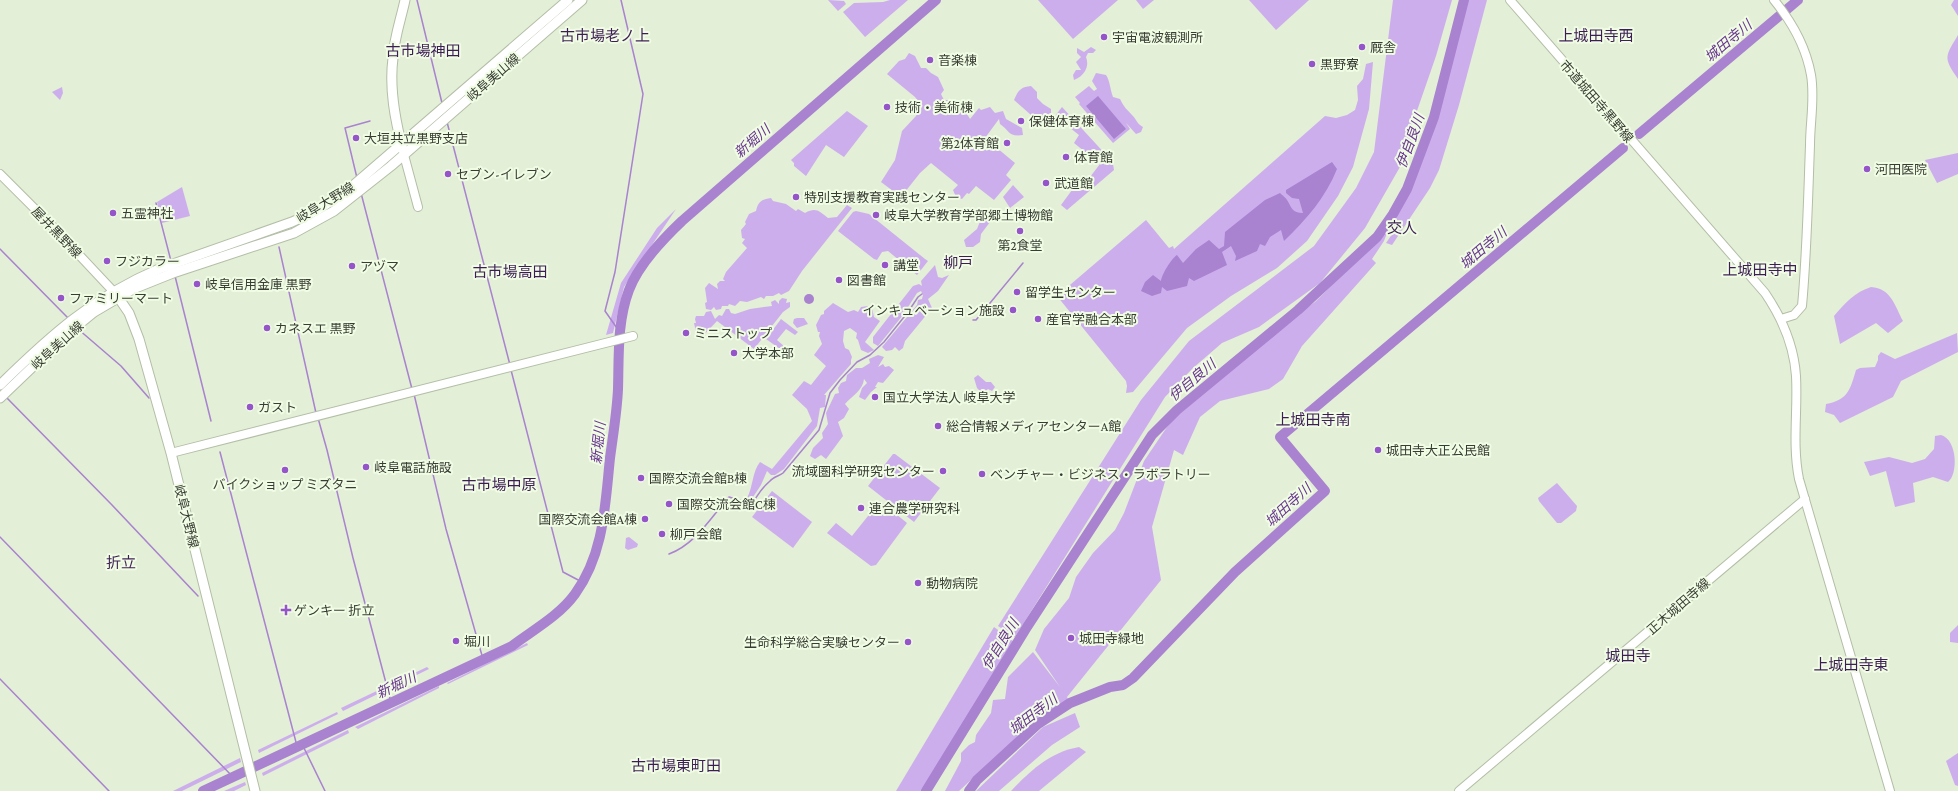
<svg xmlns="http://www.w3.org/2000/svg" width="1958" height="791" font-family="'Crimson Pro','Noto Sans JP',serif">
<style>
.green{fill:#cdaeed}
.water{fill:#a982d0}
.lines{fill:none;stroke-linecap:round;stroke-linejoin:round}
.stream{stroke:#a982d0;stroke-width:1.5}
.river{stroke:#a982d0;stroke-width:10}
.secondary-casing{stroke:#b3bea7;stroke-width:10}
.primary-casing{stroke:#b3bea7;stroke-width:11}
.secondary{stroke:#fff;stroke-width:8}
.primary{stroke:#fff;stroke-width:9}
.poi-dot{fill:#9554ca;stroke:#f0fce4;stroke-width:1.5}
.labels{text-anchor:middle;stroke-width:4;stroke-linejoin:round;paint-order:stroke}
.poi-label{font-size:13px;fill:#383d33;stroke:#f0fce4;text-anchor:start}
.street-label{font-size:13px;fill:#383d33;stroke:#f0fce4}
.water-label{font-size:14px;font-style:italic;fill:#683491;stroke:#f0fce4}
.quarter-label{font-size:15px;fill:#3c1d55;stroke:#f0fce4}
</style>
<rect width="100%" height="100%" fill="#e3efd6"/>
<g class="green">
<path d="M 828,0 L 844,1 L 846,4 L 838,11 Z"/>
<path d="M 890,0 L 908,0 L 865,37 L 843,12 L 854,3 L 883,2 Z"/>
<path d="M 1038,0 L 1118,0 L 1073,39 Z"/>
<path d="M 1136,0 L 1154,0 L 1143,9 Z"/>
<path d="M 1249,0 L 1309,0 L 1276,30 Z"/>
<path d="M 1393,0 L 1452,0 L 1436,56 L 1410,131 L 1412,146 L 1365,228 L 1320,283 L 1259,327 L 1222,343 L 1193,368 L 1165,397 L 1015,637 L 998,626 L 1141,400 L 1189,341 L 1314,246 L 1356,188 L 1374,152 Z"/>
<path d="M 1467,0 L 1487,0 L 1459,105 L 1439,170 L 1430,188 L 1392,245 L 1386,243 L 1395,230 L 1392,221 L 1409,191 L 1424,155 Z"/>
<path d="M 1954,0 L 1958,0 L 1958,16 L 1951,5 Z"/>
<path d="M 1958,35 L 1958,79 C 1943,57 1945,57 1958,35 Z"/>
<path d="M 1091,47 L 1096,50 L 1093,53 L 1088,53 L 1086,57 C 1090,67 1084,76 1074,80 L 1073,75 L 1076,70 L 1081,70 L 1076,62 L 1081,57 L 1077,53 L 1077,48 L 1084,52 Z"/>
<path d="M 909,53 L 915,56 L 921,68 L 926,68 L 931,73 L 938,77 L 944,90 L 941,94 L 944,100 L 949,100 L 951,107 L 962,112 L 965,111 L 970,119 L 979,108 L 981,110 L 990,107 L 995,113 L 1003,111 L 1006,119 L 1022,128 L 1023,135 C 1008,137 1010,131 1000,124 L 999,119 L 985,138 L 1015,163 L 1006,175 L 1011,180 L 994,200 L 976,186 L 969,194 L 967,193 L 962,199 L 956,197 L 953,190 L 958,185 L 931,163 L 920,173 L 901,197 L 881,182 L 895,160 L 902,131 L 916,116 L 920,107 L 922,106 L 915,97 L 887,74 L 899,61 L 905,59 Z"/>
<path d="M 1373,62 L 1369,109 L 1353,167 L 1338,196 L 1307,241 L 1277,268 L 1231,296 L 1187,328 L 1133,392 L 1126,393 L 1127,386 L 1126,381 L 1057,296 L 1146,220 L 1169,248 L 1173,246 L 1174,249 L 1325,116 L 1336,118 L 1347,115 L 1355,110 L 1358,100 L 1357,86 L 1363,79 L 1366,64 Z"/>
<path d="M 1096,73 L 1106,75 C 1110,81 1110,89 1113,97 L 1120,99 C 1125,109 1126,108 1132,115 C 1137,120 1137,124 1143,127 L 1141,132 L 1136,134 L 1126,123 L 1130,129 L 1113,143 L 1079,104 L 1080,103 L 1075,97 L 1089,86 L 1094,91 L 1097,89 L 1092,81 Z"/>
<path d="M 1031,86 L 1037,92 L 1037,98 L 1043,104 L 1051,109 L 1051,113 L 1043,122 L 1037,116 L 1031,115 L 1014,100 C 1018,91 1020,87 1031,86 Z"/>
<path d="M 62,87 L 63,93 L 60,100 L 52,92 Z"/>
<path d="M 1062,107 L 1108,157 L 1113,164 L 1114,170 L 1067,210 L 1061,205 L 1075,186 L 1080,190 L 1100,164 L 1074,143 L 1079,135 L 1055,116 Z"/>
<path d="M 847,111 L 868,126 L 844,157 L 826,145 L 806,176 L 794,166 L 794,163 L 791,160 Z"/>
<path d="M 1958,153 L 1958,174 L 1937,183 L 1925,160 Z"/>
<path d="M 1013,185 L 1024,197 L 1010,208 L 1003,197 Z"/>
<path d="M 182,187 L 190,216 L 162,223 L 157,202 Z"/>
<path d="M 771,198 L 773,201 L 786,204 L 796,211 L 798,209 L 805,213 C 816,207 819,211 828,218 L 837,217 L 847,205 L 852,208 L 802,271 L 789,291 L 781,295 L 779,293 L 773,296 L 766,296 L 764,299 L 761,297 L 747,302 L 740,301 L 735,306 L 729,304 L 728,306 L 722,306 L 721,309 L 716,310 L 714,307 L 711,310 L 706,309 L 705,303 L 707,302 L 705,288 L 709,283 L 718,289 L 717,284 L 720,281 L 725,281 L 723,279 L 726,272 L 747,248 L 742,243 L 745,239 L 742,238 L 741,230 L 746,224 L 745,222 L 749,214 L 756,211 C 758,202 762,199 771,198 Z"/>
<path d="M 676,209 L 624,287 L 613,333 L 606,335 L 621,283 L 657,228 Z"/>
<path d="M 856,211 L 869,214 L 925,259 L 928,261 L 917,275 L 888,251 L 882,252 L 877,260 L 874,259 L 838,231 L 853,212 Z"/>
<path d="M 987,211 L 994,211 L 996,214 L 981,234 L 980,242 L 973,247 L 966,247 L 964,240 L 977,229 L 981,219 Z"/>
<path d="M 1390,225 L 1384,241 L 1372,259 L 1376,263 L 1302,346 L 1283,379 L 1269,389 L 1220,401 L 1200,417 L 1183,455 L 1174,450 L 1152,527 L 1161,580 L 1067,697 L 1068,699 L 1035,721 L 959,791 L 945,791 L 961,761 L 961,753 L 969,745 L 975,742 L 976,735 L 991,713 L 993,700 L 1005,699 L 1008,677 L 1033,652 L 1060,687 L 1035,650 L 1044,629 L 1069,598 L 1076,577 L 1093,553 L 1115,530 L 1124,513 L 1144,461 L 1167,427 L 1208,379 L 1234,357 L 1315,302 L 1368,249 L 1387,227 Z"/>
<path d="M 935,265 L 938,277 L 942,278 L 949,275 L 938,291 L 928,299 L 932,308 L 905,341 L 903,348 L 899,351 L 895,347 L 892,350 L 886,351 L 882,347 L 917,305 L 918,300 L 922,299 L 923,295 L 921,291 L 917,293 L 903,315 L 878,346 L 873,343 L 873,337 L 913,286 L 919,284 L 922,286 L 921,281 Z"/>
<path d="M 1871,287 C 1891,288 1895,306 1903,321 L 1888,333 L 1876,323 L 1840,344 L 1834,316 C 1845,303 1855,292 1871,287 Z"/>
<path d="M 782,298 L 787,299 L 786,303 L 790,302 L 790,307 L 783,312 L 754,349 L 717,321 L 700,339 L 697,337 L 694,323 L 696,323 L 695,319 L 696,316 L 704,316 L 706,312 L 711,311 L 715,319 L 719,315 L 722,316 L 726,309 L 729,309 L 731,313 L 735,314 L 750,309 L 772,306 L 771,302 L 775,300 L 779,304 L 779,301 Z"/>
<path d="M 833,303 L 848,312 L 854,310 L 858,312 L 861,307 L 868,306 L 868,309 L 872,308 L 874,317 L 880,321 L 865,342 L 874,350 L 868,353 L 861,350 L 858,340 L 856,338 L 857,333 L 850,328 L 844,331 L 843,341 L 845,348 L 849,350 L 852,357 L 851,360 L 851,364 L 824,395 L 826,395 L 825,407 L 820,408 L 817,426 L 784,469 L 775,475 L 771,475 L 767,471 L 761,485 L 751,500 L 747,498 C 753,487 752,472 760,462 L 772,469 L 812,421 L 807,409 L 792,395 L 804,381 L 811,385 L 826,366 L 814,355 L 822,344 L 819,336 L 820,332 L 818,332 L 816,325 L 821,315 L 824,314 L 824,311 Z"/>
<path d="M 797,318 L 804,318 L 808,324 L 797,328 L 793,323 L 794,319 Z"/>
<path d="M 781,319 L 798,332 L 795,335 L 786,329 L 777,340 L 786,348 L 783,351 L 766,339 Z"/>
<path d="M 1957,333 L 1958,352 L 1901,381 L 1893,397 L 1840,423 L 1834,415 L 1825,412 L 1826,404 C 1848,400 1850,390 1856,370 L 1860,368 L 1875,367 L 1878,360 L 1878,356 L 1881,352 L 1895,359 Z"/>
<path d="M 878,355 L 884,357 L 878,367 L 883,364 L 885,367 L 889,366 L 894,370 L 883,383 L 878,382 L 875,387 L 877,387 L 871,392 L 865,400 L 859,397 L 862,388 L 867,383 L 864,379 C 863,390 852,396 845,404 L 849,409 L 844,418 L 838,422 L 843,436 L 826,459 L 821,455 L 815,459 L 810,456 L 813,448 L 823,438 L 822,433 L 828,424 L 826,413 L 835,394 L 839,393 L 838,388 L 841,383 L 846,381 L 847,375 L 856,368 L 862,368 L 870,363 L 869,359 Z"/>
<path d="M 978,375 L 986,382 L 991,382 L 995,387 L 992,391 L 988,389 L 983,394 L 977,388 L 974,378 Z"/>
<path d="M 1941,435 C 1958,440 1958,475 1948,482 L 1933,477 L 1913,483 L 1915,502 L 1895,507 L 1886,471 L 1870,476 L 1864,462 L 1889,457 L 1912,463 L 1925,459 L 1934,449 L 1935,436 Z"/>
<path d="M 893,454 L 895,454 L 940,488 L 914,522 L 868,486 Z"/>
<path d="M 1557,483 L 1577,506 L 1576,511 L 1561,523 L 1557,523 L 1539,501 L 1538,498 Z"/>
<path d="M 772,491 L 812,522 L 793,548 L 752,517 Z"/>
<path d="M 880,501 L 907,523 L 876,565 L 871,566 L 827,533 L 836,523 L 852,536 Z"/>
<path d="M 629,537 L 638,544 L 637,547 L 628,550 L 625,548 L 626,538 Z"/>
<path d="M 1958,625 L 1958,643 L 1950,642 L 1950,633 Z"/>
<path d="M 994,627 L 1014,642 L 923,791 L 896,791 Z"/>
<path d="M 527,643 L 528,645 L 448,684 L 447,683 Z"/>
<path d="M 427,667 L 429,669 L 343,711 L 341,708 Z"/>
<path d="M 439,686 L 439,688 L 358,729 L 355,727 Z"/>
<path d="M 337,712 L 338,714 L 259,753 L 258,750 Z"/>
<path d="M 1075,713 L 1080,727 L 1052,745 L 999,791 L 976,791 L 1043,727 Z"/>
<path d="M 348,730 L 349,733 L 263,776 L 262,773 Z"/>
<path d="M 1079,747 L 1086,752 L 1039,791 L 1011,791 C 1030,771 1050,752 1079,747 Z"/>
<path d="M 1958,753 L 1958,786 L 1955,785 L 1946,761 Z"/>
<path d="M 240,758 L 241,762 L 182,791 L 173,791 Z"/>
<path d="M 245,782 L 246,785 L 234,791 L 224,791 Z"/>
</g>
<g class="water">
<path d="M 1098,96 L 1126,129 L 1114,139 L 1086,106 Z"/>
<path d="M 1332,162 L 1337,169 C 1326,197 1306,220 1284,241 L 1281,230 L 1270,237 L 1265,246 L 1260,244 L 1257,251 L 1235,261 L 1236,256 L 1231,246 L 1222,252 L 1227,265 L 1194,281 L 1189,278 L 1187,286 L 1167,291 L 1162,287 L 1161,293 L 1152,296 L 1141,291 L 1145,282 L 1153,275 L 1161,281 C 1162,274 1171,259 1177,255 L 1183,263 L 1196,249 L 1209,240 L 1219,249 L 1224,246 L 1225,232 L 1265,200 L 1280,193 C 1282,195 1286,198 1287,200 C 1292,208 1292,213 1303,213 L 1299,199 L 1292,198 L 1286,193 L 1286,190 Z"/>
<circle cx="809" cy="299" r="5"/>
</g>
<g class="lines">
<g class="stream">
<path d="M 417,0 L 442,103"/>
<path d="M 447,122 L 510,365"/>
<path d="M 357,178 L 345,128 L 370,121"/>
<path d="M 361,193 L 412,389"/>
<path d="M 156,203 L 171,261"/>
<path d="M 279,247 L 316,413"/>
<path d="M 0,249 L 69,319"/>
<path d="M 175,276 L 211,421"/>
<path d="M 973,320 L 976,320 L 1023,263"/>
<path d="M 78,329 L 121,366 L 149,398"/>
<path d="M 619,331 L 605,311 L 615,272 L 643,94 L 621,0"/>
<path d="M 511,370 L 563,572 L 582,582"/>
<path d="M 414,394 L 446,529 L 483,659"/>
<path d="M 6,397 L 112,505 L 198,596"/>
<path d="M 318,418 L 327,450 L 353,558 L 391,702"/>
<path d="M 220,452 L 297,746"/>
<path d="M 0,537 L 233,777"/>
<path d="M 669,554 C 696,544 711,517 729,497 C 763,508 748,500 770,481 C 773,477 779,476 783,473 L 819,430 L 830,393 L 840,380 L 857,362 L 870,355 L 884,342 L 908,312 L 918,297 L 922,294"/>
<path d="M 0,679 L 109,791"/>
<path d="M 302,744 L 325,791"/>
</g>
<g class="river">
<path d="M 1639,134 L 1798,0"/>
<path d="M 203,791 L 512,646 C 533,630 559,616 575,594 C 604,554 605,506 610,458 C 613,435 617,412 618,389 C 619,356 617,322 629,290 C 638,266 663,239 682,221 L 936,0"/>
<path d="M 926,791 L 1027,627 L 1152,435 L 1177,410 L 1298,310 L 1377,237 L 1393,214 L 1407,189 L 1434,117 L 1464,0"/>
<path d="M 969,791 L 977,780 L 1038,724 L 1070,703 L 1110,687 L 1123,685 L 1133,678 L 1235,572 L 1325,491 L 1280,437 L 1623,148"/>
</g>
<g class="secondary-casing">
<g id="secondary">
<path d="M 1510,0 L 1765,293 C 1782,318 1794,346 1796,376 C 1798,411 1792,444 1799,479 L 1890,791"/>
<path d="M 1774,0 C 1792,22 1806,47 1811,75 C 1815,98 1810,122 1810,145 C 1808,199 1807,252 1802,306 L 1794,315 L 1781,319"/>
<path d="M 404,155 L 418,207"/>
<path d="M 0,174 L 52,226 L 113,291"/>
<path d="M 171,453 L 633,336"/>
<path d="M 1459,791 L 1805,499"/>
</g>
</g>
<g class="primary-casing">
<g id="primary">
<path d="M 403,150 C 395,120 389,89 393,58 C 394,38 401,19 405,0"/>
<path d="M 116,294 L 129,313 L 139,339 L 171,453 L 255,791"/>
<path d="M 0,385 C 50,336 93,297 159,269 L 292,222 L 316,211 L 348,190 L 568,0"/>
<path d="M 0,398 L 67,334 L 94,312 L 133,289 L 173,273 L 294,233 L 334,211 L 391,166 L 582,0"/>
</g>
</g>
<use href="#secondary" class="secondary"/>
<use href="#primary" class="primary"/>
</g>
<g class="poi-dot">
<circle cx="1104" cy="37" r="4"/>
<circle cx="1362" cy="47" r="4"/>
<circle cx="930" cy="60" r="4"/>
<circle cx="1312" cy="64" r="4"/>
<circle cx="887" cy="107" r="4"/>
<circle cx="1021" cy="121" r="4"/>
<circle cx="356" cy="138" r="4"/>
<circle cx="1007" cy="143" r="4"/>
<circle cx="1066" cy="157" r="4"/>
<circle cx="1867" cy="169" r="4"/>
<circle cx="448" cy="174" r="4"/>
<circle cx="1046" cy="183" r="4"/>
<circle cx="796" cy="197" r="4"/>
<circle cx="113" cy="213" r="4"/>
<circle cx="876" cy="215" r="4"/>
<circle cx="1020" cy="231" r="4"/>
<circle cx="107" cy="261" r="4"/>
<circle cx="885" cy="265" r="4"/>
<circle cx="352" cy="266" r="4"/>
<circle cx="839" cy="280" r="4"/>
<circle cx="197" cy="284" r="4"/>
<circle cx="1017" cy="292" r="4"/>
<circle cx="61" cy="298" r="4"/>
<circle cx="1013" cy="310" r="4"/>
<circle cx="1038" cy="319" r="4"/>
<circle cx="267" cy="328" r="4"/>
<circle cx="686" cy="333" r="4"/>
<circle cx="734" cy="353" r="4"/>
<circle cx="875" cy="397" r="4"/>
<circle cx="250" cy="407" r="4"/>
<circle cx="938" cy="426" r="4"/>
<circle cx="1378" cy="450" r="4"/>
<circle cx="366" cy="467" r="4"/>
<circle cx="285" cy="470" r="4"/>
<circle cx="943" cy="471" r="4"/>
<circle cx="982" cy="474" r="4"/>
<circle cx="641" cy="478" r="4"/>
<circle cx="669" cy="504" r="4"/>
<circle cx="861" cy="508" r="4"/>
<circle cx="645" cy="519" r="4"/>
<circle cx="662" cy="534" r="4"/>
<circle cx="918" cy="583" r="4"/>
<path d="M284 604h4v4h4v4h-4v4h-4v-4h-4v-4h4z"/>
<circle cx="1071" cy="638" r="4"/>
<circle cx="456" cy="641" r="4"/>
<circle cx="908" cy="642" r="4"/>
</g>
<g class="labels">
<g class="poi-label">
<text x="1112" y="42">宇宙電波観測所</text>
<text x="1370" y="52">厩舎</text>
<text x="938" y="65">音楽棟</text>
<text x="1320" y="69">黒野寮</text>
<text x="895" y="112">技術・美術棟</text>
<text x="1029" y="126">保健体育棟</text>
<text x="364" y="143">大垣共立黒野支店</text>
<text x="999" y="148" text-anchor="end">第2体育館</text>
<text x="1074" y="162">体育館</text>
<text x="1875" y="174">河田医院</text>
<text x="456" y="179">セブン-イレブン</text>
<text x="1054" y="188">武道館</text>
<text x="804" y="202">特別支援教育実践センター</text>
<text x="121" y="218">五霊神社</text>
<text x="884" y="220">岐阜大学教育学部郷土博物館</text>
<text x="1020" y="250" text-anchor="middle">第2食堂</text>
<text x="115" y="266">フジカラー</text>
<text x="893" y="270">講堂</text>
<text x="360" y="271">アヅマ</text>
<text x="847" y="285">図書館</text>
<text x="205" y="289">岐阜信用金庫 黒野</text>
<text x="1025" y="297">留学生センター</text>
<text x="69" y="303">ファミリーマート</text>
<text x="1005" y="315" text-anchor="end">インキュベーション施設</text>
<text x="1046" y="324">産官学融合本部</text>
<text x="275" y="333">カネスエ 黒野</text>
<text x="694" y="338">ミニストップ</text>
<text x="742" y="358">大学本部</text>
<text x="883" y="402">国立大学法人 岐阜大学</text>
<text x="258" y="412">ガスト</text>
<text x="946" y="431">総合情報メディアセンターA館</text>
<text x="1386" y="455">城田寺大正公民館</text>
<text x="374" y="472">岐阜電話施設</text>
<text x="935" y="476" text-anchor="end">流域圏科学研究センター</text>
<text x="990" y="479">ベンチャー・ビジネス・ラボラトリー</text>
<text x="649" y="483">国際交流会館B棟</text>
<text x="285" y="489" text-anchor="middle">バイクショップ ミズタニ</text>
<text x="677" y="509">国際交流会館C棟</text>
<text x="869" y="513">連合農学研究科</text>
<text x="637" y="524" text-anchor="end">国際交流会館A棟</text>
<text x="670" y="539">柳戸会館</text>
<text x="926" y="588">動物病院</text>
<text x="294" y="615">ゲンキー 折立</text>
<text x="1079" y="643">城田寺緑地</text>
<text x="464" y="646">堀川</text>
<text x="900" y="647" text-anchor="end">生命科学総合実験センター</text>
</g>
<g class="street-label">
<text transform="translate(493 77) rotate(-41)" y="5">岐阜美山線</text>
<text transform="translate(1597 101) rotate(49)" y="5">市道城田寺黒野線</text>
<text transform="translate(325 202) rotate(-31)" y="5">岐阜大野線</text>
<text transform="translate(57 232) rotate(46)" y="5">屋井黒野線</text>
<text transform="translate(57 345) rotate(-42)" y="5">岐阜美山線</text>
<text transform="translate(187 516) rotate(76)" y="5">岐阜大野線</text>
<text transform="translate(1678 606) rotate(-41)" y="5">正木城田寺線</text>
</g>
<g class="water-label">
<text transform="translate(1728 41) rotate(-40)" y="5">城田寺川</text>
<text transform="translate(752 141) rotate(-41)" y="5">新堀川</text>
<text transform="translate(1410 141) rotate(-70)" y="5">伊自良川</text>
<text transform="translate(1483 248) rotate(-40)" y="5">城田寺川</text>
<text transform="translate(1192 380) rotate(-40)" y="5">伊自良川</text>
<text transform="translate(598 443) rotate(-84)" y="5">新堀川</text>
<text transform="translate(1288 505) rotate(-42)" y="5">城田寺川</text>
<text transform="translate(1000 644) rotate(-58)" y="5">伊自良川</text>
<text transform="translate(396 685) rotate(-25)" y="5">新堀川</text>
<text transform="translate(1033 714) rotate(-37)" y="5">城田寺川</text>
</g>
<g class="quarter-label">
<text x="605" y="41">古市場老ノ上</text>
<text x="1596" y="41">上城田寺西</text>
<text x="423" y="56">古市場神田</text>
<text x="1402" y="233">交人</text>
<text x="958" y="268">柳戸</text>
<text x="1760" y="275">上城田寺中</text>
<text x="510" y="277">古市場高田</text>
<text x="1313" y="425">上城田寺南</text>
<text x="499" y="490">古市場中原</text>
<text x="121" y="568">折立</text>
<text x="1628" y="661">城田寺</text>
<text x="1851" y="670">上城田寺東</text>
<text x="676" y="771">古市場東町田</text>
</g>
</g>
</svg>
